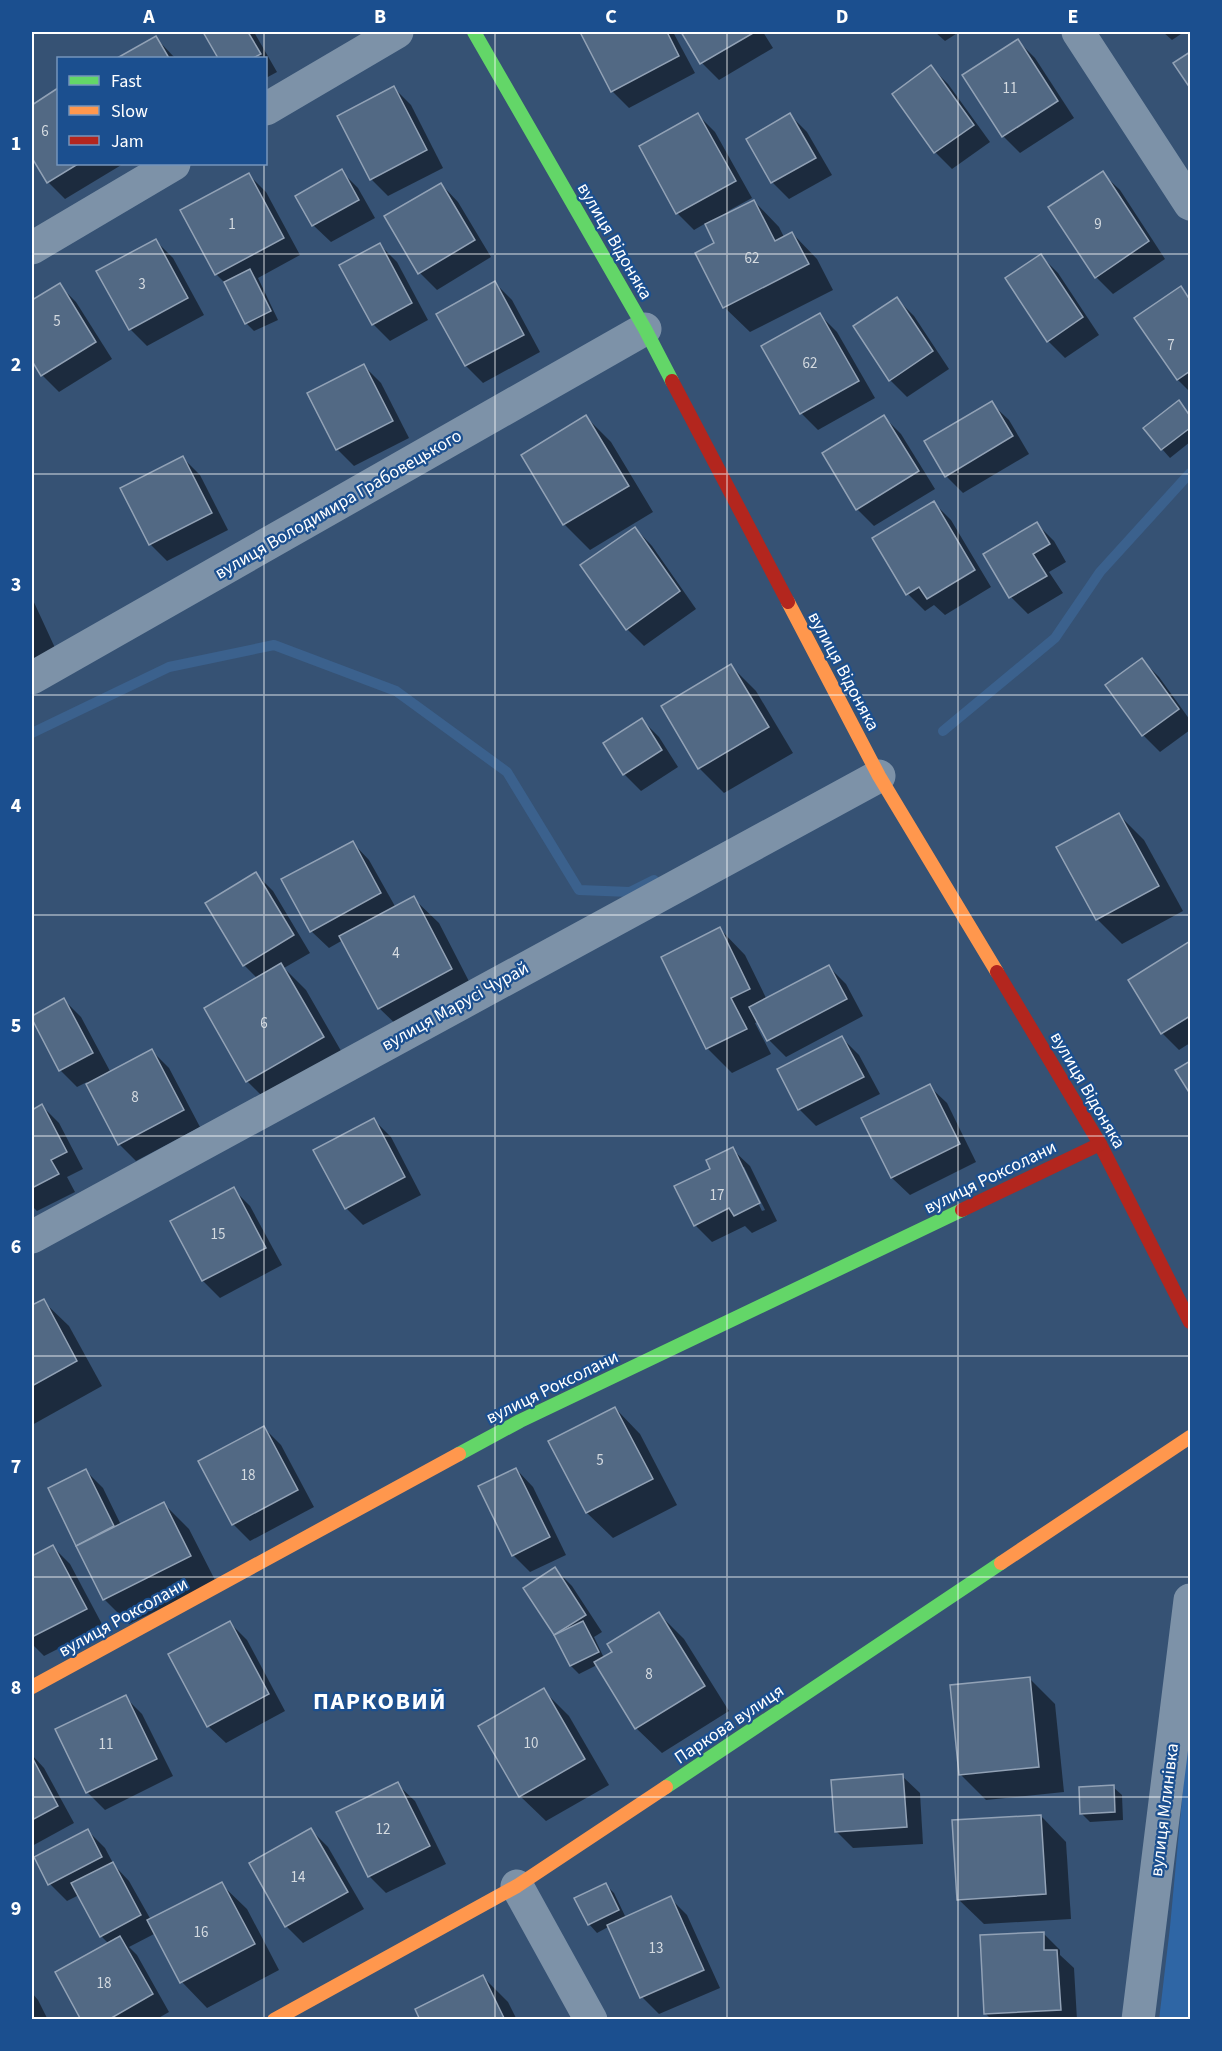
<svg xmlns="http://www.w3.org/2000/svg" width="1222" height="2051" font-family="'Source Sans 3',sans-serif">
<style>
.green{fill:#2f66a5}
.shadow{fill:#0007;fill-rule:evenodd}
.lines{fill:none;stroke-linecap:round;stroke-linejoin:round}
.stream{stroke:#3b618d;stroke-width:10}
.building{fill:#526984;stroke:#92a2b6;stroke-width:1.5}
.street{stroke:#7d92a8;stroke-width:33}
.fast{stroke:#63d668;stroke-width:14}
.slow{stroke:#ff974d;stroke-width:14}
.jam{stroke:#b3261e;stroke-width:14}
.grid{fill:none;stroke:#fff;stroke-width:1.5;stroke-opacity:0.55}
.labels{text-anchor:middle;stroke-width:4.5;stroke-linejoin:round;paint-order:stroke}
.number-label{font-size:15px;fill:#d4dae0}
.street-label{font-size:18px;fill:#fff;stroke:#1b4f8f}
.district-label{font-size:24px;font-weight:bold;letter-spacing:1.5px;fill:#fff;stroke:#1b4f8f}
.neatline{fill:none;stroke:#fff;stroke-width:2}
.grid-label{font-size:20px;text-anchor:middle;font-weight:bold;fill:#fff}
</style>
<rect width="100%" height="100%" fill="#365274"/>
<path class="green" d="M 1190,1714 L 1190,2019 L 1159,2020 L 1170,1927 Z"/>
<g class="shadow">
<path d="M 205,32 L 254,32 L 277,72 L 266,78 L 266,58 L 220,58 Z"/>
<path d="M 584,32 L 673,32 L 695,73 L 629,108 L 612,91 L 582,33 Z"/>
<path d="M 682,32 L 763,32 L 773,48 L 719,80 L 702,63 Z"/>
<path d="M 935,32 L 959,32 L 945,41 Z"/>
<path d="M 1163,32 L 1184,32 L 1172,40 Z"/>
<path d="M 156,38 L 175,58 L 120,58 Z"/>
<path d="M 1018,41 L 1035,58 L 1074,118 L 1020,153 L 1003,136 Z"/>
<path d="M 931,67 L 948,84 L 990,142 L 952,169 L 935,152 Z"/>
<path d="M 394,88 L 411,105 L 443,168 L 388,196 L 371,179 Z"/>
<path d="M 58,90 L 58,164 L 123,164 L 65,199 L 48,182 L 32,155 L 32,107 Z"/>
<path d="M 698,115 L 715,132 L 752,198 L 728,211 L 729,214 L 754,201 L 779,227 L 784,237 L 792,233 L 817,259 L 833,290 L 750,332 L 724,307 L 716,243 L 706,223 L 694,230 L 677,213 Z"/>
<path d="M 790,115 L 807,132 L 832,175 L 789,199 L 772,182 L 748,140 Z"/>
<path d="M 341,171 L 358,188 L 375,218 L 331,242 L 313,225 L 297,196 Z"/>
<path d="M 1102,173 L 1120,190 L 1165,259 L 1113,294 L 1096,277 Z"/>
<path d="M 249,175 L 266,192 L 300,255 L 258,278 L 278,320 L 254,331 L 246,323 L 228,286 L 216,274 L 182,211 Z"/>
<path d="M 441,184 L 458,202 L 491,257 L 437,290 L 420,273 Z"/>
<path d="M 156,241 L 173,258 L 204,315 L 147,346 L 130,329 Z"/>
<path d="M 380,245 L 397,262 L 428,320 L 390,341 L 373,324 Z"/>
<path d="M 1041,256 L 1058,273 L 1099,335 L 1065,358 L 1048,341 Z"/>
<path d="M 495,283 L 512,300 L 540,352 L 483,383 L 466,366 L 438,314 Z"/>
<path d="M 59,285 L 76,302 L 112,359 L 59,392 L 42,375 L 32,358 L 32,302 Z"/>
<path d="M 1180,288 L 1190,298 L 1190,392 L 1178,380 Z"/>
<path d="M 897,299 L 914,316 L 949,369 L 907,397 L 890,380 Z"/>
<path d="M 819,314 L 837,332 L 875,398 L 818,430 L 801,413 Z"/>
<path d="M 364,366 L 381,383 L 409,438 L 354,466 L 337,449 Z"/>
<path d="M 1179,402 L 1190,415 L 1190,442 L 1170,458 L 1162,449 Z"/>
<path d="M 991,403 L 1009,420 L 1029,454 L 963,493 L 946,476 Z"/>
<path d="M 586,417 L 611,442 L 653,512 L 590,550 L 564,524 L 523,456 Z"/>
<path d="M 884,417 L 901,434 L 935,489 L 874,526 L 857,509 Z"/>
<path d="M 183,458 L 200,475 L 228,530 L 167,561 L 150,544 Z"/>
<path d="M 934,503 L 951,520 L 991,587 L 945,615 L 934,605 L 925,611 L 908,594 L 874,539 Z"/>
<path d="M 1037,524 L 1054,541 L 1066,562 L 1049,572 L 1063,593 L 1028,614 L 1011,597 Z"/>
<path d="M 635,528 L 652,546 L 696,609 L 644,646 L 627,629 Z"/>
<path d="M 32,598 L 56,650 L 32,661 Z"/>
<path d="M 1142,660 L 1159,677 L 1190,720 L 1190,730 L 1160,752 L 1143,735 L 1107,685 Z"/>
<path d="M 731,666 L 756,691 L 793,753 L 724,793 L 699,768 Z"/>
<path d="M 642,720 L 659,737 L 678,767 L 641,791 L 624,774 Z"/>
<path d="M 1119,815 L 1144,840 L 1183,911 L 1122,944 L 1097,919 Z"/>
<path d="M 352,842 L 369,860 L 396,908 L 413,898 L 439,923 L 476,995 L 405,1033 L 379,1008 L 343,940 L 329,948 L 311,931 Z"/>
<path d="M 256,874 L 273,891 L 310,953 L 284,968 L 306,990 L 348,1063 L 272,1106 L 247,1081 L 258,979 L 244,965 Z"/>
<path d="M 720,929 L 745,955 L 767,1000 L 829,967 L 846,984 L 863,1016 L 786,1057 L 769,1040 L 759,1022 L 755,1023 L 771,1054 L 732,1073 L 707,1048 Z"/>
<path d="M 1190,943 L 1190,1043 L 1179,1050 L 1162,1033 L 1130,981 Z"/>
<path d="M 64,1000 L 81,1017 L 111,1073 L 152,1051 L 169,1068 L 200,1127 L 136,1161 L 119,1144 L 87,1082 L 77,1087 L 60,1070 Z"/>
<path d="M 842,1038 L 859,1055 L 880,1094 L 816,1126 L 799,1109 Z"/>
<path d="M 929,1086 L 947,1103 L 976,1162 L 910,1195 L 892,1178 L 863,1119 Z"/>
<path d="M 42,1106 L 59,1123 L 83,1169 L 67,1177 L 75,1192 L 37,1211 L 32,1206 L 32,1111 Z"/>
<path d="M 374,1120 L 391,1137 L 421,1195 L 363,1225 L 346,1208 Z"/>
<path d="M 732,1149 L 750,1166 L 777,1221 L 752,1233 L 745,1226 L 712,1242 L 695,1225 ZM 741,1167 L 744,1167 L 765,1210 L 762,1211 Z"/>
<path d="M 233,1189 L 250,1206 L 282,1265 L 220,1298 L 203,1281 L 172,1221 Z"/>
<path d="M 43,1301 L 69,1326 L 102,1386 L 32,1425 L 32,1307 Z"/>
<path d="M 615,1408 L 640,1434 L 677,1505 L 613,1538 L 587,1513 L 550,1442 Z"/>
<path d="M 264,1428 L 281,1445 L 314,1507 L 250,1541 L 233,1524 Z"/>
<path d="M 516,1469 L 533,1487 L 566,1555 L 530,1572 L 513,1555 Z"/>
<path d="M 86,1471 L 103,1488 L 121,1525 L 164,1504 L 189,1529 L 216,1582 L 129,1624 L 104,1599 L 50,1489 Z"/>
<path d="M 53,1547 L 70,1564 L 103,1626 L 44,1656 L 32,1644 L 32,1558 Z"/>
<path d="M 555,1569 L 572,1586 L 602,1632 L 594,1637 L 604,1658 L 659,1614 L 684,1639 L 729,1711 L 662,1753 L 636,1728 L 597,1665 L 579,1674 L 571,1666 L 555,1634 L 525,1588 Z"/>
<path d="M 230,1623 L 247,1640 L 285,1711 L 226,1743 L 208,1726 Z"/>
<path d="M 1030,1679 L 1055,1704 L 1064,1792 L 986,1800 L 960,1774 Z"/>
<path d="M 543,1690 L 569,1716 L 609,1785 L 546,1821 L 520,1796 Z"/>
<path d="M 125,1697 L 142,1714 L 173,1776 L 105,1810 L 88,1793 L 57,1730 Z"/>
<path d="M 32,1755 L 44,1768 L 74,1823 L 32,1846 Z"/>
<path d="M 902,1776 L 920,1793 L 923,1844 L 853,1848 L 836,1831 Z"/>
<path d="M 397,1784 L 415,1801 L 446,1864 L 386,1893 L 369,1876 Z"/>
<path d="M 1113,1787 L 1122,1795 L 1123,1820 L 1090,1822 L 1082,1814 Z"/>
<path d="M 1041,1816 L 1066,1842 L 1071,1919 L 984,1924 L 958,1899 Z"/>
<path d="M 311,1830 L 328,1847 L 364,1909 L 303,1943 L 286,1926 Z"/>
<path d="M 88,1831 L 105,1848 L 114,1865 L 129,1881 L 151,1920 L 221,1884 L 247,1909 L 279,1970 L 207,2008 L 182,1982 L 156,1933 L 129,1947 L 137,1955 L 169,2012 L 155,2020 L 83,2020 L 109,1944 L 101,1936 L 79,1895 L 67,1901 L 50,1884 Z"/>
<path d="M 605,1884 L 614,1893 L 626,1918 L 670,1898 L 687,1915 L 720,1988 L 659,2014 L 642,1997 L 610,1926 L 597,1933 L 589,1924 Z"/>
<path d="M 1043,1933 L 1060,1950 L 1060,1955 L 1074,1968 L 1077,2020 L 992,2020 L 986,2014 Z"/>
<path d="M 483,1977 L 508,2002 L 517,2020 L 422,2020 Z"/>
<path d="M 32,1993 L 38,2000 L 48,2020 L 32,2020 Z"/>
</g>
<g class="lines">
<g class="stream">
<path d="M 943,731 L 1055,638 L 1100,572 L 1190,473"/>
<path d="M 32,733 L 169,667 L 274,645 L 396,691 L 507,772 L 579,890 L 630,892 L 654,880"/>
</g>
</g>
<g class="building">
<path d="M 203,32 L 248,32 L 261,54 L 253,58 L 218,58 Z"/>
<path d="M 580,32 L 667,32 L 679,56 L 611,92 Z"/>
<path d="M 681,32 L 755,32 L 700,64 Z"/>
<path d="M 156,36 L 169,58 L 117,58 Z"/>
<path d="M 1018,39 L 1058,101 L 1002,137 L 962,75 Z"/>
<path d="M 1190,52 L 1190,88 L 1173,63 Z"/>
<path d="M 931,65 L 974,125 L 934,153 L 892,94 Z"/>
<path d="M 394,86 L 427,150 L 370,180 L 337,116 Z"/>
<path d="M 58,88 L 58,164 L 78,164 L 47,183 L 32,158 L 32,105 Z"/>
<path d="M 698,113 L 736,181 L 676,214 L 639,146 Z"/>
<path d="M 790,113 L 816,158 L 771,183 L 746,139 Z"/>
<path d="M 342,169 L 359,200 L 312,226 L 295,196 Z"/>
<path d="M 1103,171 L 1149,241 L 1095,278 L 1048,207 Z"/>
<path d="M 249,173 L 284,238 L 215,275 L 180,210 Z"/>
<path d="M 441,183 L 475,240 L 418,274 L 384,216 Z"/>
<path d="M 754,200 L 775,241 L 792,232 L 809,264 L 723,308 L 695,253 L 714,243 L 705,224 Z"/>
<path d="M 156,239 L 188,298 L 129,330 L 96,271 Z"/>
<path d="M 380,243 L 412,303 L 372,325 L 339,265 Z"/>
<path d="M 1041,254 L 1083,317 L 1047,342 L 1005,278 Z"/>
<path d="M 250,269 L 271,311 L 245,324 L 224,282 Z"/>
<path d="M 495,281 L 524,335 L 465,366 L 436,314 Z"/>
<path d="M 60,283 L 96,342 L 41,376 L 32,361 L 32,300 Z"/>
<path d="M 1181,286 L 1190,300 L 1190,371 L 1177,380 L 1134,318 Z"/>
<path d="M 897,297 L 933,351 L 889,381 L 853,326 Z"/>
<path d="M 820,313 L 859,381 L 800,414 L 761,346 Z"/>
<path d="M 364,364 L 393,421 L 336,450 L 307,393 Z"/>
<path d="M 1179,400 L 1190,416 L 1190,428 L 1161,450 L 1143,428 Z"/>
<path d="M 992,401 L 1013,436 L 945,477 L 924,441 Z"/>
<path d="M 586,415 L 629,486 L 563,525 L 521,455 Z"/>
<path d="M 884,415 L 919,471 L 856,510 L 822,453 Z"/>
<path d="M 183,456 L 212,513 L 149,545 L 120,488 Z"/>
<path d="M 934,501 L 975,570 L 927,599 L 919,587 L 906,595 L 872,538 Z"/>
<path d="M 1037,522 L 1050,544 L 1033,554 L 1047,576 L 1009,598 L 983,554 Z"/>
<path d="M 635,527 L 680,591 L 626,630 L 580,565 Z"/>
<path d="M 1142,658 L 1179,709 L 1142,736 L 1105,685 Z"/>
<path d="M 731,664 L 769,727 L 698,769 L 661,706 Z"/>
<path d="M 642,718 L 662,750 L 623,775 L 603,743 Z"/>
<path d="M 1119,813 L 1159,886 L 1096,920 L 1056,847 Z"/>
<path d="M 353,841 L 381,893 L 310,932 L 281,879 Z"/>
<path d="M 256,872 L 294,935 L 243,966 L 205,903 Z"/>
<path d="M 414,896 L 452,969 L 378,1009 L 339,936 Z"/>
<path d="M 720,927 L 750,989 L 731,998 L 747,1029 L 706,1049 L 661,957 Z"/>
<path d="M 1190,941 L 1190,1016 L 1161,1034 L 1128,980 Z"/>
<path d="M 281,963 L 324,1037 L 246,1082 L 204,1008 Z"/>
<path d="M 829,965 L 847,999 L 767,1041 L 749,1007 Z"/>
<path d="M 64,998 L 93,1053 L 59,1071 L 32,1019 L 32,1016 Z"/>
<path d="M 842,1036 L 864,1077 L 798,1110 L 777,1069 Z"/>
<path d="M 152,1049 L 184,1110 L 118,1145 L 86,1084 Z"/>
<path d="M 1190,1061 L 1190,1094 L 1175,1070 Z"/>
<path d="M 930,1084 L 960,1144 L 891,1178 L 861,1118 Z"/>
<path d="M 42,1104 L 67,1152 L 51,1160 L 59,1174 L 32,1188 L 32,1110 Z"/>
<path d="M 374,1118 L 405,1177 L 345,1209 L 313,1150 Z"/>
<path d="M 733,1147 L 760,1203 L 734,1216 L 729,1208 L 694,1226 L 674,1186 L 710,1169 L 706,1160 Z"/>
<path d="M 234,1187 L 266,1248 L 202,1281 L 170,1221 Z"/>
<path d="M 44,1299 L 77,1361 L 32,1386 L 32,1305 Z"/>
<path d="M 615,1407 L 653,1479 L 586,1513 L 548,1441 Z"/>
<path d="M 264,1426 L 298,1490 L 232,1525 L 198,1461 Z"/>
<path d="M 516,1468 L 550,1537 L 512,1556 L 478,1486 Z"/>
<path d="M 86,1469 L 114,1526 L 76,1546 L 48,1488 Z"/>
<path d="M 164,1502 L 191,1556 L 103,1600 L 76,1546 Z"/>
<path d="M 53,1545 L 87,1609 L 32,1637 L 32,1556 Z"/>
<path d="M 555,1567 L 586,1615 L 554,1635 L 523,1588 Z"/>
<path d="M 659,1612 L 705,1686 L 635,1729 L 594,1662 L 612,1652 L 607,1644 Z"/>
<path d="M 230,1621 L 269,1694 L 207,1727 L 168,1654 Z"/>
<path d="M 583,1621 L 599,1652 L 570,1666 L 554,1635 Z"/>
<path d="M 1030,1677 L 1039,1767 L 959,1775 L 950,1685 Z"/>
<path d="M 544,1688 L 585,1759 L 519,1797 L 478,1726 Z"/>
<path d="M 126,1695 L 157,1759 L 86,1793 L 55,1729 Z"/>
<path d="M 32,1757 L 58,1806 L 32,1820 Z"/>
<path d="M 903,1774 L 907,1827 L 835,1832 L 831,1780 Z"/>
<path d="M 398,1782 L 430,1846 L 368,1877 L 336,1812 Z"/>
<path d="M 1114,1785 L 1115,1812 L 1080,1814 L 1079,1787 Z"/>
<path d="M 1041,1815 L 1046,1894 L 957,1900 L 952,1820 Z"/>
<path d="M 311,1828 L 348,1892 L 285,1927 L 249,1863 Z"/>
<path d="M 88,1829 L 102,1857 L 48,1885 L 34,1857 Z"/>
<path d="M 113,1862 L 141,1915 L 100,1937 L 71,1883 Z"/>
<path d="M 222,1882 L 255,1944 L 180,1983 L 147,1920 Z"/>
<path d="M 606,1883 L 619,1910 L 588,1925 L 574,1898 Z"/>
<path d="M 671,1896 L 704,1970 L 640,1998 L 607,1925 Z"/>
<path d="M 1044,1932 L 1044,1950 L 1057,1950 L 1061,2010 L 984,2014 L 980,1935 Z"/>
<path d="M 120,1936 L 153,1994 L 108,2020 L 81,2020 L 55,1972 Z"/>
<path d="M 483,1975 L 505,2020 L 420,2020 L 415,2009 Z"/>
</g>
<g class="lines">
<g class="street">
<path d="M 1078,32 L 1190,204"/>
<path d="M 266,109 L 397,32"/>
<path d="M 32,248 L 174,164"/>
<path d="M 32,678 L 645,329"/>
<path d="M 32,1237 L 879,776"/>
<path d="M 517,1886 L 591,2020"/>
<path d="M 1138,2020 L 1190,1600"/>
</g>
<g class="fast">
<path d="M 474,32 L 645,329 L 672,381"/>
<path d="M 459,1454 L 520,1421 L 962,1210"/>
<path d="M 666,1787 L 1001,1563"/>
</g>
<g class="slow">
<path d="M 788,602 L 879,776 L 997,972"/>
<path d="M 1001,1563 L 1190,1437"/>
<path d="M 32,1687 L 459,1454"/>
<path d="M 274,2020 L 517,1886 L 666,1787"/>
</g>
<g class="jam">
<path d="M 672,381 L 788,602"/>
<path d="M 997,972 L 1100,1144 L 1190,1322"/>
<path d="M 962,1210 L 1100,1144"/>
</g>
</g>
<path class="grid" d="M 264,32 L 264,58M 495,32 L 495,2020M 727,32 L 727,2020M 958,32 L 958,2020M 264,164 L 264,2020M 32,254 L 1190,254M 32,474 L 1190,474M 32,695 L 1190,695M 32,915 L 1190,915M 32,1136 L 1190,1136M 32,1356 L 1190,1356M 32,1577 L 1190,1577M 32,1797 L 1190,1797"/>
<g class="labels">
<g class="number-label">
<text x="1010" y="93">11</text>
<text x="45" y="136">6</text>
<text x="232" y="229">1</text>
<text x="1098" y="229">9</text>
<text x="752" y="263">62</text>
<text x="142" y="289">3</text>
<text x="57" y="326">5</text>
<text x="1171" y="350">7</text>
<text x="810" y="368">62</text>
<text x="396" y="958">4</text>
<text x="264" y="1028">6</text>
<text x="135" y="1102">8</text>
<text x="717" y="1200">17</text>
<text x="218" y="1239">15</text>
<text x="600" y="1465">5</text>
<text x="248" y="1480">18</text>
<text x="649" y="1679">8</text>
<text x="531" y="1748">10</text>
<text x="106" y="1749">11</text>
<text x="383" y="1834">12</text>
<text x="298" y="1882">14</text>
<text x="201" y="1937">16</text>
<text x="656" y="1953">13</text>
<text x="104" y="1988">18</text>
</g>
<g class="street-label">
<text transform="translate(615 241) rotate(60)" y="6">вулиця Відоняка</text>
<text transform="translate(338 504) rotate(-30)" y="6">вулиця Володимира Грабовецького</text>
<text transform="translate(844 671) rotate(62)" y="6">вулиця Відоняка</text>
<text transform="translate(455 1006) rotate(-29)" y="6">вулиця Марусі Чурай</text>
<text transform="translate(1088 1090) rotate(60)" y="6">вулиця Відоняка</text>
<text transform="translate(990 1177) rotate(-26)" y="6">вулиця Роксолани</text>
<text transform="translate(552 1387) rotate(-26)" y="6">вулиця Роксолани</text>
<text transform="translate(123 1617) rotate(-29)" y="6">вулиця Роксолани</text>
<text transform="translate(729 1724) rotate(-34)" y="6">Паркова вулиця</text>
<text transform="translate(1164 1810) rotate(-83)" y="6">вулиця Млинівка</text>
</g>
<g class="district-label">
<text x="380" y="1709">ПАРКОВИЙ</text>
</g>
</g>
<rect width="1222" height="2051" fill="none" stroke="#1b4f8f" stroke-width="66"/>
<rect x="57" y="57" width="210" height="108" fill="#1b4f8f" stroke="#7695bc" stroke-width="1.5"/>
<rect x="69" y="76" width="30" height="9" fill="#63d668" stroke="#7695bc" stroke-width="1.5"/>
<text x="111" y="87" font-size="18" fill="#ffffff">Fast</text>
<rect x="69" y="106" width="30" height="9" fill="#ff974d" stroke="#7695bc" stroke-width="1.5"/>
<text x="111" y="117" font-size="18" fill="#ffffff">Slow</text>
<rect x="69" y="136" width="30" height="9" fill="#b3261e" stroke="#7695bc" stroke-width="1.5"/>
<text x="111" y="147" font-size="18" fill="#ffffff">Jam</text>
<rect x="33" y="33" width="1156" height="1985" class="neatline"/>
<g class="grid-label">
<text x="149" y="23">A</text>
<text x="380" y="23">B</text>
<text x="611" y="23">C</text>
<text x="842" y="23">D</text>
<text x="1073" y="23">E</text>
<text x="16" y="150">1</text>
<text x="16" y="371">2</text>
<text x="16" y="591">3</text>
<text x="16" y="812">4</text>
<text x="16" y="1032">5</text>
<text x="16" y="1253">6</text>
<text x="16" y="1473">7</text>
<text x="16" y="1694">8</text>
<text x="16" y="1915">9</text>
</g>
</svg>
